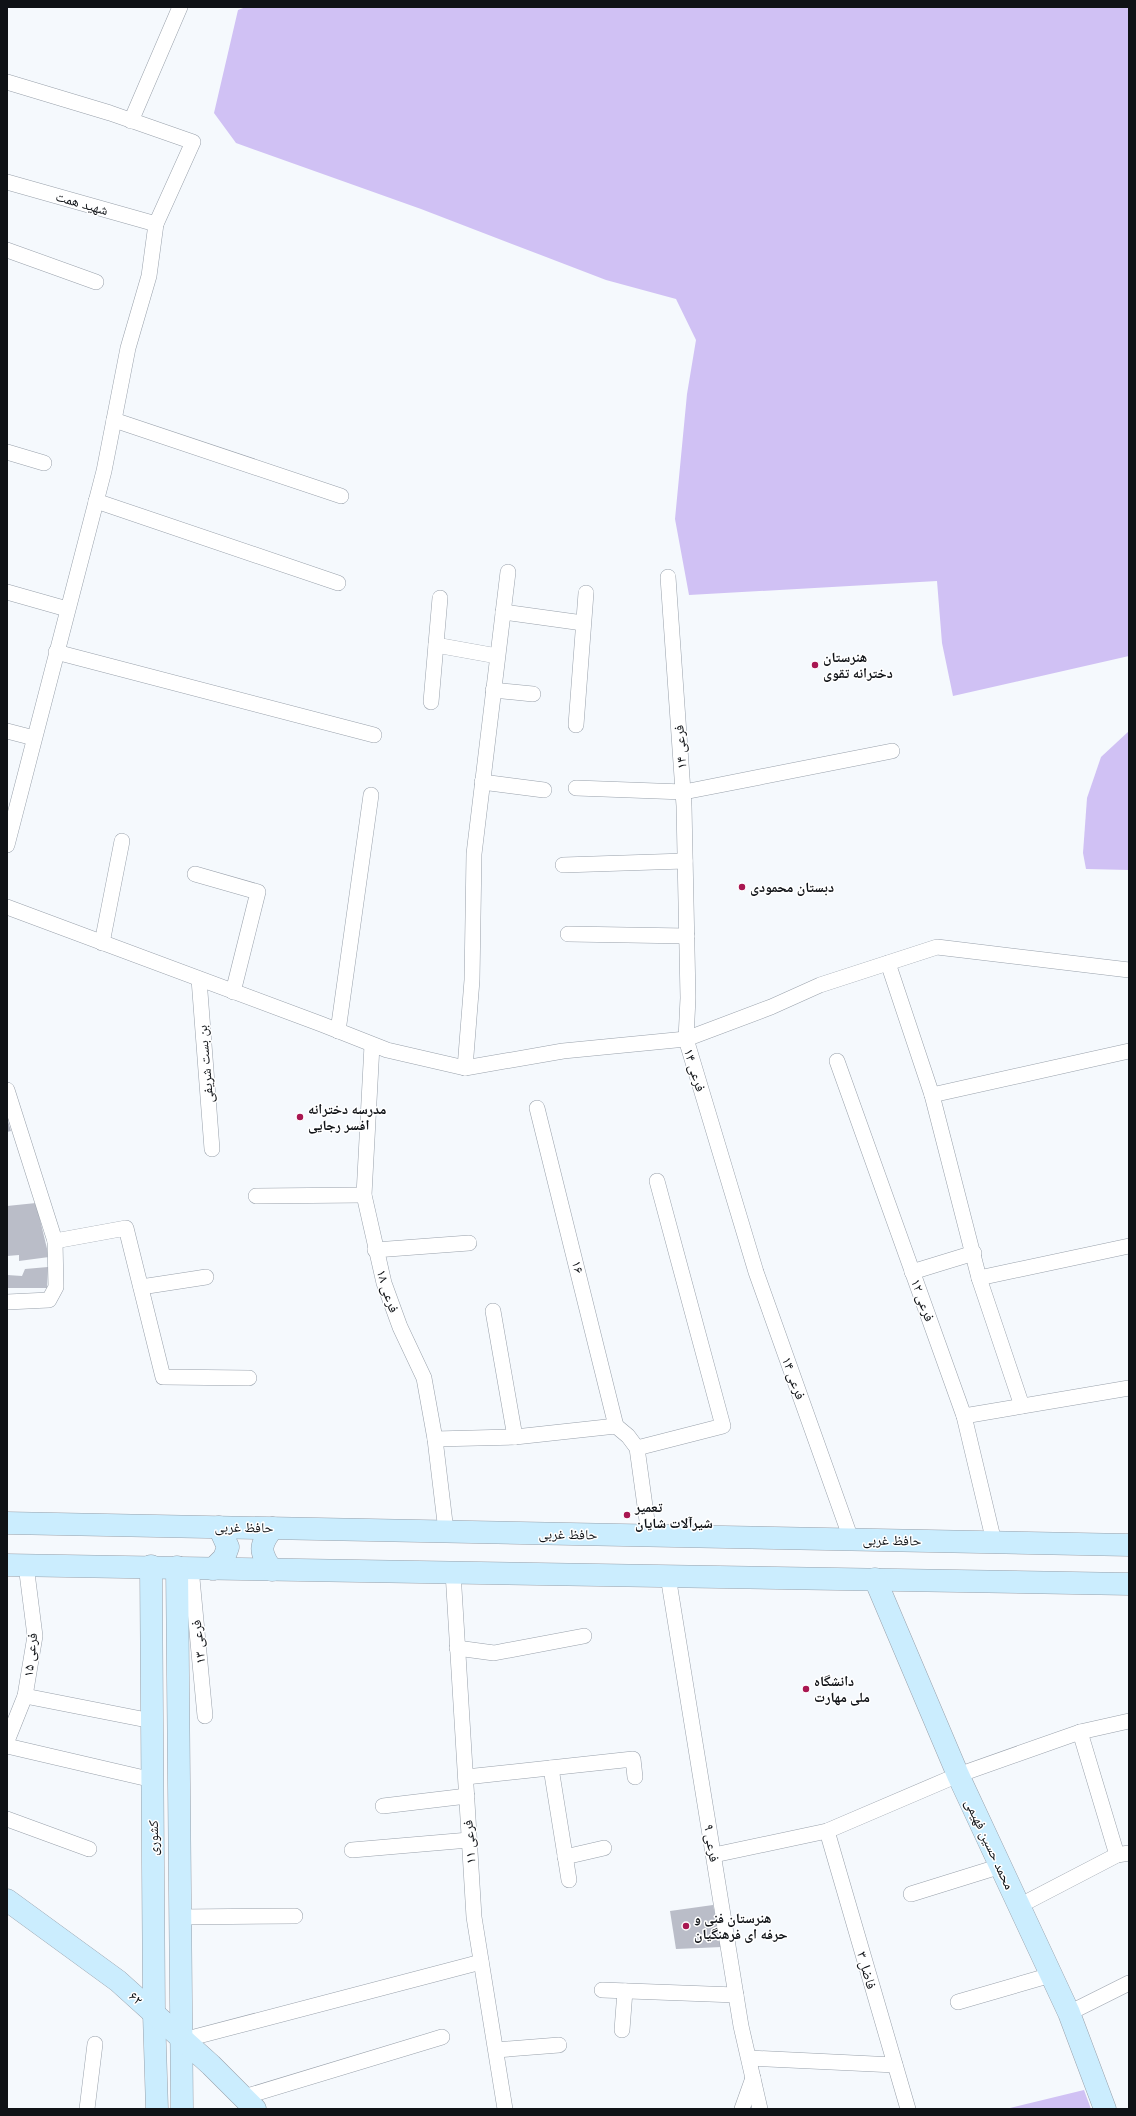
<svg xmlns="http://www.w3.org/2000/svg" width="1136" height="2116" font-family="Figtree,'Noto Naskh Arabic',sans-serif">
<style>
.green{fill:#d0c1f4}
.building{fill:#babdc8}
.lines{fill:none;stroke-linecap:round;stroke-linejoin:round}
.street-casing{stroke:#99a1ab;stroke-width:16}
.secondary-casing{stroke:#99a1ab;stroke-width:23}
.street{stroke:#fff;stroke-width:15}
.secondary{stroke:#cbedfe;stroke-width:22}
.poi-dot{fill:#a91751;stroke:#fff;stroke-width:1.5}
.labels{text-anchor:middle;stroke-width:3;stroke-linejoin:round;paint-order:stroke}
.street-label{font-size:14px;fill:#0f1216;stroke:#fff}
.poi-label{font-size:14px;font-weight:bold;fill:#0f1216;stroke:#fff;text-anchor:start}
</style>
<rect width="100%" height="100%" fill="#f5f9fd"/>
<g class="green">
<path d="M 246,7 L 1129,7 L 1129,656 L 953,696 L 942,643 L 937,581 L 689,595 L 675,519 L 687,394 L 696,340 L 676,299 L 606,280 L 421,209 L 236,143 L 214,113 L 238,10 Z"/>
<path d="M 1129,731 L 1129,870 L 1086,869 L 1083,853 L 1087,798 L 1101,757 Z"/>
<path d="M 1084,2090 L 1091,2109 L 1006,2109 Z"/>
</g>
<g class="building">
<path d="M 7,1118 L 11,1131 L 7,1132 Z"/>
<path d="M 36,1203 L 49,1257 L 19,1261 L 19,1255 L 7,1256 L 7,1206 Z"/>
<path d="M 48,1267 L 47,1288 L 7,1288 L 7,1275 L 22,1276 L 25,1269 Z"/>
<path d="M 713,1905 L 722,1947 L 676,1949 L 670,1911 Z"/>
</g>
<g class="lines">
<g class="street-casing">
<g id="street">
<path d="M 7,82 L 110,113 L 193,142 L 156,224 L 149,276 L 128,348 L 104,471 L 7,845"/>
<path d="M 131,121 L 180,7"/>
<path d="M 7,182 L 156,224"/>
<path d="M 7,250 L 96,282"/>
<path d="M 114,420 L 341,496"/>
<path d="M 7,452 L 44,463"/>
<path d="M 96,501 L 338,583"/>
<path d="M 668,577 L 684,806 L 688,998 L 686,1039 L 756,1272 L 851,1539"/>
<path d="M 7,592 L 67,609"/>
<path d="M 503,612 L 583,623"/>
<path d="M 436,645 L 497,656"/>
<path d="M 56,652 L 374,735"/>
<path d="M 493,690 L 533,694"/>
<path d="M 431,702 L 440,598"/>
<path d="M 576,725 L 586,593"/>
<path d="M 7,731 L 34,738"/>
<path d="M 482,782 L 544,790"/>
<path d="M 576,788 L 684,792 L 892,751"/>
<path d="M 563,865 L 685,861"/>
<path d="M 195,874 L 258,892 L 233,992"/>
<path d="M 7,907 L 321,1024 L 387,1050 L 465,1068 L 563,1051 L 686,1039 L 771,1007 L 820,985 L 937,947 L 1129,970"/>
<path d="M 568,934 L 687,936"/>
<path d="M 102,943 L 122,841"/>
<path d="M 888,963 L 932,1095 L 979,1278 L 1022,1406"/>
<path d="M 199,979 L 212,1149"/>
<path d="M 338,1031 L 371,795"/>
<path d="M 372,1045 L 364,1195 L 384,1283 L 400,1327 L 424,1378 L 435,1439 L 446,1531"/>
<path d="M 837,1061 L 964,1416 L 994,1542"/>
<path d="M 465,1068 L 472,980 L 474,854 L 508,572"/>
<path d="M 7,1090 L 55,1241 L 126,1228 L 163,1377 L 249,1378"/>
<path d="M 932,1095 L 1129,1051"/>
<path d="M 537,1108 L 616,1426"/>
<path d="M 256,1196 L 364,1195"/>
<path d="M 375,1250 L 469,1243"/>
<path d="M 912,1272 L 974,1253"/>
<path d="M 979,1278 L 1129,1246"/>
<path d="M 141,1287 L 206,1277"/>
<path d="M 7,1302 L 49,1300 L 56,1287 L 55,1241"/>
<path d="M 493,1311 L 515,1437"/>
<path d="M 964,1416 L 1129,1388"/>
<path d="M 435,1439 L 515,1437 L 616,1426 L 628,1436 L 637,1448 L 649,1535"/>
<path d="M 637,1448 L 723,1426 L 657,1181"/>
<path d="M 191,1568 L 205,1716"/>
<path d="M 453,1572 L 474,1917 L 505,2109"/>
<path d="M 668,1576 L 741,2026 L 760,2109"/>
<path d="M 457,1648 L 494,1653 L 584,1636"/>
<path d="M 25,1696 L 152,1721"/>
<path d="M 1080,1732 L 1117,1855"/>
<path d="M 7,1741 L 25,1696 L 35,1636 L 26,1565"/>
<path d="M 7,1746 L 153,1780"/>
<path d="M 551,1768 L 569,1880"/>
<path d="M 466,1777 L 633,1759 L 635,1777"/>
<path d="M 383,1806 L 467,1796"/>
<path d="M 7,1819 L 89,1849"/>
<path d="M 827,1831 L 908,2109"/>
<path d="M 352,1850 L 469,1840"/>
<path d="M 714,1855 L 827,1831 L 958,1775 L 1080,1732 L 1129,1721"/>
<path d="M 565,1857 L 604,1848"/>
<path d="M 911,1894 L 1001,1866"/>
<path d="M 1019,1906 L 1117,1855 L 1129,1853"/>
<path d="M 179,1917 L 295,1916"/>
<path d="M 602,1990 L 736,1995"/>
<path d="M 958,2002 L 1051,1975"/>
<path d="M 1069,2013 L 1129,1983"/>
<path d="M 622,2030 L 625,1991"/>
<path d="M 183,2040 L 481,1962"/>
<path d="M 496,2050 L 559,2045"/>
<path d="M 749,2058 L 895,2065"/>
<path d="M 244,2097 L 442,2037"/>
<path d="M 87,2109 L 95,2044"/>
<path d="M 742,2109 L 753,2078"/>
</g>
</g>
<g class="secondary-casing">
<g id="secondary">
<path d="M 7,1523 L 1129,1545"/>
<path d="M 7,1565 L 1129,1584"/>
<path d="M 151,1566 L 154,2014 L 157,2109"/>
<path d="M 177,1567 L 182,2109"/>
<path d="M 213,1569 L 224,1558 L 228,1547 L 219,1527"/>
<path d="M 272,1570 C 259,1552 259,1545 273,1528"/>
<path d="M 875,1579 L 958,1775 L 1069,2013 L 1105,2109"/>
<path d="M 7,1900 L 118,1981 L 211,2065 L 255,2109"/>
</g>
</g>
<use href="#street" class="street"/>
<use href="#secondary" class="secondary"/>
</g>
<g class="poi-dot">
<circle cx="815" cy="665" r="4"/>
<circle cx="742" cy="887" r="4"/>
<circle cx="300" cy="1117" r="4"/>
<circle cx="627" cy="1515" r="4"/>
<circle cx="806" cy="1689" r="4"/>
<circle cx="686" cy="1926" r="4"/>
</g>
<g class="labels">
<g class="street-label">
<text transform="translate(82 203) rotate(16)" y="5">شهید همت</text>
<text transform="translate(680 747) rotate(-94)" y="5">فرعی ۱۴</text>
<text transform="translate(205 1064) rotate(-95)" y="5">بن بست شریفی</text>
<text transform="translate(695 1070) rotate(73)" y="5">فرعی ۱۴</text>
<text transform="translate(578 1267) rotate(76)" y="5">۱۶</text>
<text transform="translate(388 1291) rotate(72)" y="5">فرعی ۱۸</text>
<text transform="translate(923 1300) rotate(70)" y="5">فرعی ۱۲</text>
<text transform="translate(794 1378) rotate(70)" y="5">فرعی ۱۴</text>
<text transform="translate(244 1527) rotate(1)" y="5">حافظ غربی</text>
<text transform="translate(568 1534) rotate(1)" y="5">حافظ غربی</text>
<text transform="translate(892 1540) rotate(1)" y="5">حافظ غربی</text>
<text transform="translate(198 1642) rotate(-96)" y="5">فرعی ۱۳</text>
<text transform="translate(30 1655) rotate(-84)" y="5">فرعی ۱۵</text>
<text transform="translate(153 1838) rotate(-90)" y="5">کشوری</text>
<text transform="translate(469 1842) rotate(-94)" y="5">فرعی ۱۱</text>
<text transform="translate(712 1843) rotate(81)" y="5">فرعی ۹</text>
<text transform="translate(990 1844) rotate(65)" y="5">محمد حسین فهیمی</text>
<text transform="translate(867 1970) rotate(74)" y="5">فاضل ۳</text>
<text transform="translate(136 1998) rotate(42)" y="5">۶۲</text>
</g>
<g class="poi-label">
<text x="823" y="662">هنرستان<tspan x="823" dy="16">دخترانه تقوی</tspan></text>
<text x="750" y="892">دبستان محمودی</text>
<text x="308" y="1114">مدرسه دخترانه<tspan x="308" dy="16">افسر رجایی</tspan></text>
<text x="635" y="1512">تعمیر<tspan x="635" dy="16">شیرآلات شایان</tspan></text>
<text x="814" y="1686">دانشگاه<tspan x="814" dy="16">ملی مهارت</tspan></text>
<text x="694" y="1923">هنرستان فنی و<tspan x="694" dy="16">حرفه ای فرهنگیان</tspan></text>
</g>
</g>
<rect width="1136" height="2116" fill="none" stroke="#0f1216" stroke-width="16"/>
</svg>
